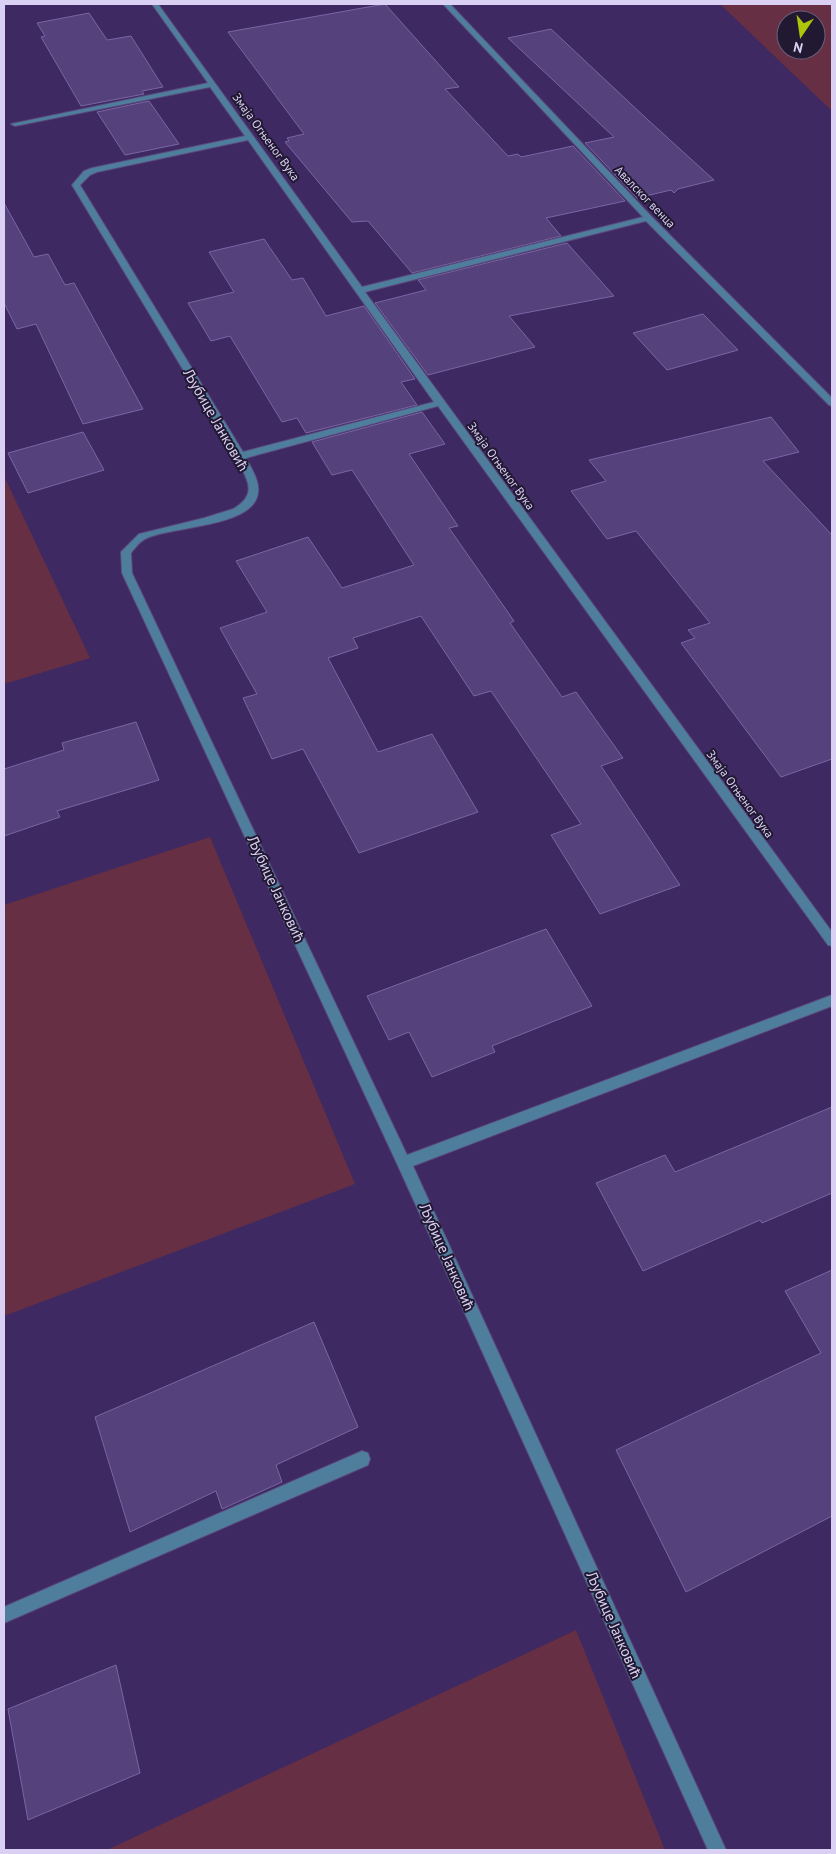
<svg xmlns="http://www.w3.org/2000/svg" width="836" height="1854" font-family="'PT Sans',sans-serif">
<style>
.green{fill:#662f44;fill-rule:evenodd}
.building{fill:#55417b;stroke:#7a66a5}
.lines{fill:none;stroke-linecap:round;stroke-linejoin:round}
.minor-casing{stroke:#5a477c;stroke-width:2}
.minor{fill:#4f7e9c;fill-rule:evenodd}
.labels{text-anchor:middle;stroke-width:4;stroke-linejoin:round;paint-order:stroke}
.far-street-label{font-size:12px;fill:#dad0f3;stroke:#211932}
.street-label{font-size:15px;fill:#dad0f3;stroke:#211932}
</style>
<rect width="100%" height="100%" fill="#3e2962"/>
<g class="green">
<path d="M 720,4 L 832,4 L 832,111 ZM 786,20 L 816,20 L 816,50 L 786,50 Z"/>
<path d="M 4,476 L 90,658 L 4,684 Z"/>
<path d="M 210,837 L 355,1184 L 4,1316 L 4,905 Z"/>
<path d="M 576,1630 L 665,1850 L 107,1850 Z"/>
</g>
<g class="building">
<path d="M 385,4 L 459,87 L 445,89 L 508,156 L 518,154 L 521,157 L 573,146 L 625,201 L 546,218 L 561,236 L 412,273 L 368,221 L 352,222 L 285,142 L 289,141 L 287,138 L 304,134 L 228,32 Z"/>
<path d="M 89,13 L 107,40 L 131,36 L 163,87 L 142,91 L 144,94 L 81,106 L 41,37 L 45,36 L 37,23 Z"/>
<path d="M 551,29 L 648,120 L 714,180 L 678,189 L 674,193 L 671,190 L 637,198 L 585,143 L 614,137 L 508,38 Z"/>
<path d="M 149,101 L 179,144 L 125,155 L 97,112 Z"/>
<path d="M 4,203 L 34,257 L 48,254 L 65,285 L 74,283 L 143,409 L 83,424 L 36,324 L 17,329 L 4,303 Z"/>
<path d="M 264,239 L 292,280 L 303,278 L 326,316 L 364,306 L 415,379 L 401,382 L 417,405 L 306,433 L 297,418 L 282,422 L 230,336 L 211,341 L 188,303 L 234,292 L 209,252 Z"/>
<path d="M 567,243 L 614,296 L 509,316 L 535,347 L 428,375 L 375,303 L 426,290 L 418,280 Z"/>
<path d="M 703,314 L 738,350 L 667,370 L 633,333 Z"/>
<path d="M 422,412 L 445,444 L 409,454 L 458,526 L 449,528 L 514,621 L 510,623 L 562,697 L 576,692 L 623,758 L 601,766 L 680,885 L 600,914 L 551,835 L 581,824 L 491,691 L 474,696 L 421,616 L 353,638 L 358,648 L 328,658 L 378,752 L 432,734 L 478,812 L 359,853 L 303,749 L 272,759 L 243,698 L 257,694 L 220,628 L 267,612 L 236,561 L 308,537 L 342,588 L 414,565 L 352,470 L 332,475 L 312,442 Z"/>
<path d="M 771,417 L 799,452 L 763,461 L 832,535 L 832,759 L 781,777 L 681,643 L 695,638 L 688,630 L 710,623 L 636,531 L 607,539 L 571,491 L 606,481 L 589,460 Z"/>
<path d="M 83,432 L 104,470 L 28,493 L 8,453 Z"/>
<path d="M 136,722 L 159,780 L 57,811 L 60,817 L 4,836 L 4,769 L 64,750 L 62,743 Z"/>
<path d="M 546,929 L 592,1006 L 492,1046 L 495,1052 L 432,1077 L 409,1032 L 389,1040 L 367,996 Z"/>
<path d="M 832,1107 L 832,1193 L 762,1223 L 760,1220 L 643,1271 L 596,1183 L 665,1155 L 675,1172 Z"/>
<path d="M 832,1270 L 832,1516 L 686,1592 L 616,1450 L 821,1353 L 785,1291 Z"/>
<path d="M 314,1322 L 358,1427 L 276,1465 L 282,1482 L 222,1509 L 216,1491 L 130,1532 L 95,1417 Z"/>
<path d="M 116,1665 L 140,1773 L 28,1820 L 8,1709 Z"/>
</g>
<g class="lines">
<g class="minor-casing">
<g id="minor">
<path d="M 152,4 L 158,4 L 362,287 L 643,217 L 443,4 L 450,4 L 651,216 L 832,398 L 832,406 L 829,405 L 646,221 L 365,292 L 832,932 L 832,946 L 828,945 L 438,406 L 246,458 C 251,468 260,481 258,493 C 254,528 169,526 145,539 C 139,542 135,548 131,553 L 132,573 L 407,1155 L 832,995 L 832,1006 L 413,1166 L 726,1850 L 708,1850 L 399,1168 L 122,573 L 121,552 L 139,534 L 204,518 L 233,509 C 260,493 246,478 235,456 L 72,185 L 84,171 L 92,168 L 245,136 L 210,87 L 15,126 L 11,124 L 208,83 ZM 248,140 L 434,402 L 243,452 L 80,185 L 90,175 L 97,172 Z"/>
<path d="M 362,1451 L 368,1453 L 370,1459 L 368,1465 L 4,1623 L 4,1607 Z"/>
</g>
</g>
<use href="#minor" class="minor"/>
</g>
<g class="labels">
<g class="far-street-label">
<text transform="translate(266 137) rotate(54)" y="4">Змаја Огњеног Вука</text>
<text transform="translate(645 197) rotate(46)" y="4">Авалског венца</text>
<text transform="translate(501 466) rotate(54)" y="4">Змаја Огњеног Вука</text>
<text transform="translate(740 794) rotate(54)" y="4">Змаја Огњеног Вука</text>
</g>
<g class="street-label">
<text transform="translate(216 420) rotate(60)" y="5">Љубице Јанковић</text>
<text transform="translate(276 889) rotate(65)" y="5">Љубице Јанковић</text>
<text transform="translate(447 1257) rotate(66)" y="5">Љубице Јанковић</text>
<text transform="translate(614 1625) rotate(66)" y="5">Љубице Јанковић</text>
</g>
</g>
<rect width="836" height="1854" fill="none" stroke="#dad0f3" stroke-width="10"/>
<g transform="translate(801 35) rotate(193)"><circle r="24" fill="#211932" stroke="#6b627f"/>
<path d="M0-4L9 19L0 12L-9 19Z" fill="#aec509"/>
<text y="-8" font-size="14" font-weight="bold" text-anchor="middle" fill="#dad0f3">N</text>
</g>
</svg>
